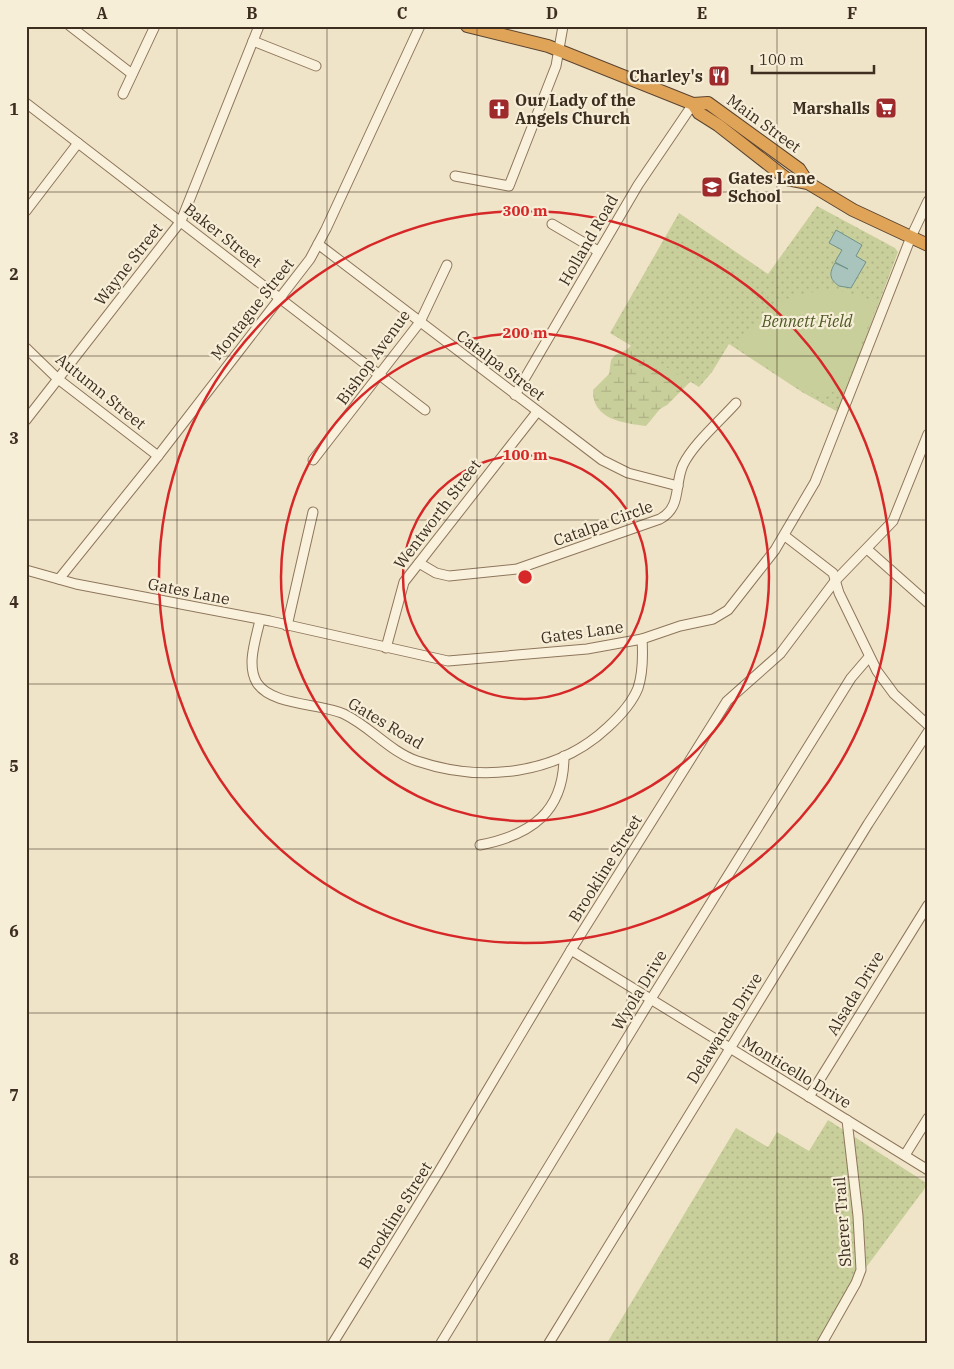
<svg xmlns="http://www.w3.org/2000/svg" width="954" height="1369" font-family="'IBM Plex Serif',serif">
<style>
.wetland{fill:url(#wetland-marsh)}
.park{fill:url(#park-dots)}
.pitch{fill:#c9cf9b}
.water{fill:#a9c4bc;stroke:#6f938a}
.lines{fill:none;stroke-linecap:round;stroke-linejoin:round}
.minor-casing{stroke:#8d765c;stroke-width:11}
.highway-casing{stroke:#5b4430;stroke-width:14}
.minor{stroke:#faf1dc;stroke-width:9}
.highway{stroke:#e0a458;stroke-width:12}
.grid{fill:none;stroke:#3d2e20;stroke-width:1;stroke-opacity:0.55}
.ring{fill:none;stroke:#d62828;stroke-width:2.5}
.labels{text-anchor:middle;stroke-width:4.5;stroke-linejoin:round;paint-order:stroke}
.poi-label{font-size:16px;font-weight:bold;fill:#3d2e20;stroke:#f7eed8;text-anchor:end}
.street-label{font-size:16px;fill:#3d2e20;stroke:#f7eed8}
.park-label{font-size:16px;font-style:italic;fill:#4d5a26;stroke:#f7eed8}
.centre{fill:#d62828;stroke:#f7eed8;stroke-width:2.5}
.ring-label{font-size:15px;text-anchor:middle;font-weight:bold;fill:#d62828;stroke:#f7eed8;stroke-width:4.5;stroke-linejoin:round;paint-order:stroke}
.neatline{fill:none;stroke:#3d2e20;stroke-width:2}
.grid-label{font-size:16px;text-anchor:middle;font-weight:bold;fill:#3d2e20}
</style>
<defs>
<pattern id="wetland-marsh" width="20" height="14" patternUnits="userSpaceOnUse" patternTransform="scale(1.25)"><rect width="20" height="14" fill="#c9cf9b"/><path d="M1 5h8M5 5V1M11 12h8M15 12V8" fill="none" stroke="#aeb285"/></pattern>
<pattern id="park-dots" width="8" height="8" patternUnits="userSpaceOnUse" patternTransform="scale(1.25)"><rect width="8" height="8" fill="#c9cf9b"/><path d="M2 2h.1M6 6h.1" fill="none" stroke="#aeb285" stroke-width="1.8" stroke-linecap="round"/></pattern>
</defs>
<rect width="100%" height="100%" fill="#f0e4c8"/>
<path class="wetland" d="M 638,340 L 691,381 L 667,405 L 660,409 L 646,426 C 624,423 592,420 593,390 L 609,374 L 611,360 L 615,355 L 626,350 Z"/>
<g class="park">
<path d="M 817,206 L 895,248 L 898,252 L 838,412 L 802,392 L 729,344 L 712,372 L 699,387 L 610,333 L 679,213 L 768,274 Z"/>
<path d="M 828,1120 L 928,1184 L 836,1308 L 816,1343 L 607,1343 L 736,1128 L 768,1147 L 777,1132 L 809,1151 Z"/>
</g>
<path class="pitch" d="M 828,290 L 846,292 L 877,303 L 847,381 L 826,397 L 800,389 L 737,347 C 766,307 778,296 828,290 Z"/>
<path class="water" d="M 836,230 L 862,245 L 856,256 L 866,262 L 851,288 L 839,286 C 829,279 829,273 835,263 L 848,269 L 835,262 L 842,250 L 829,243 Z"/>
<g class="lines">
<g class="minor-casing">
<g id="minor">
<path d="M 70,26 L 132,74"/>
<path d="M 253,41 L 316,66"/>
<path d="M 123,94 L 155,26"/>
<path d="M 26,103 L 425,410"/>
<path d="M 455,176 L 509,186 L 556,66 L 563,26"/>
<path d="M 26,211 L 78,143"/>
<path d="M 552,224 L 598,251"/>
<path d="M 318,244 L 602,460 L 628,473 L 678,486"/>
<path d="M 26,348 L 58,379 L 158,456"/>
<path d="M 515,395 L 638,185 L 693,104"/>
<path d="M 26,420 L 181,221 L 259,26"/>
<path d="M 313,460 L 420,322 L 447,265"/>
<path d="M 785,536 L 833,573 L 839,593 L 877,671 L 894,694 L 928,725"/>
<path d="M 867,549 L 928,603"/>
<path d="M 419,563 L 436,573 L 449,576 L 517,569 L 660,519 C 682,507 674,485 683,465 C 693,444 720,421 736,403"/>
<path d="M 26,570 L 76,584 L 270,621 L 448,661 L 587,649 L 642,639 L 680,626 L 713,619 L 728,610 L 775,550 L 815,482 L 911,237 L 928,201"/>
<path d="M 59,579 L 158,456 L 310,259 L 326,229 L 420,26"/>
<path d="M 260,620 C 256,639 246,665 257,683 C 272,706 320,703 344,714 C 371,727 389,751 417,761 C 482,783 557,775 608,727 C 620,716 632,703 638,688 C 643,673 643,655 642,639"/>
<path d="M 287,626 L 313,512"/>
<path d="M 386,648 L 404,582 L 537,412"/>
<path d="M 480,845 C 531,835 564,812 564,756"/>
<path d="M 571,950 L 928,1170"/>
<path d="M 809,1097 L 928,905"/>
<path d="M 905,1155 L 928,1118"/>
<path d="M 333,1343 L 438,1173 L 571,950 L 727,701 L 780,654 L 835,581 L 893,521 L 928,434"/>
<path d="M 441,1343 L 651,999 L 851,678 L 869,657"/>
<path d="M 549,1343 L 868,824 L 928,732"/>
<path d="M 822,1343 L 856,1283 L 861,1270 L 858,1216 L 847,1120"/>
</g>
</g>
<g class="highway-casing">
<g id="highway">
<path d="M 467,26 L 548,46 L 693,104 L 708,103 L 799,169 L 808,183"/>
<path d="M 693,104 L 699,113 L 718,125 L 787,179 L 808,183 L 853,210 L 928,245"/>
</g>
</g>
<use href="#minor" class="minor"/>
<use href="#highway" class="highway"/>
</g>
<path class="grid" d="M 177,26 L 177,1343M 327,26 L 327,1343M 477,26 L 477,1343M 627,26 L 627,1343M 777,26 L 777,1343M 26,192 L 928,192M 26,356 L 928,356M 26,520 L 928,520M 26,684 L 928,684M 26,849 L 928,849M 26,1013 L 928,1013M 26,1177 L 928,1177"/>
<g class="ring">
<circle cx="525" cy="577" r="122"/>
<circle cx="525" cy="577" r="244"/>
<circle cx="525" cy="577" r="366"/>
</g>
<defs>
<g id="restaurant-square" transform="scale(1.125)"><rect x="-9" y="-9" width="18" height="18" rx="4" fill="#9e2a2b" stroke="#f7eed8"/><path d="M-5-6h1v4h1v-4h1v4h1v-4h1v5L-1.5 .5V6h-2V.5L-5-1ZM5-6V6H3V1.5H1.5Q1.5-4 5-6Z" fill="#fff"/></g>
<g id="supermarket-square" transform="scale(1.125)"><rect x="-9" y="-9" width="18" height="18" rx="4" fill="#9e2a2b" stroke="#f7eed8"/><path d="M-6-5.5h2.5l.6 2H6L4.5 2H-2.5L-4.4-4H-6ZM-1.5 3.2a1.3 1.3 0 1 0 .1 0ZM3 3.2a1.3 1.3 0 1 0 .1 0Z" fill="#fff"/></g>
<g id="church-square" transform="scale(1.125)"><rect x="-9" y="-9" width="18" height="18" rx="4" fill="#9e2a2b" stroke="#f7eed8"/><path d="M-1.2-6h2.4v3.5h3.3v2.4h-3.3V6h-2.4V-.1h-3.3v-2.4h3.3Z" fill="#fff"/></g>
<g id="school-square" transform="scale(1.125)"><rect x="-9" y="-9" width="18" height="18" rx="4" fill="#9e2a2b" stroke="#f7eed8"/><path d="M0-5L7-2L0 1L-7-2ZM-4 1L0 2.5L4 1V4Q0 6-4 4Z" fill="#fff"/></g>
</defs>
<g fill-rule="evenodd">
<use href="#restaurant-square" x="719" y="76"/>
<use href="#supermarket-square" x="886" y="108"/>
<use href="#church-square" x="499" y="109"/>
<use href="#school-square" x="712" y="187"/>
</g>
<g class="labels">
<g class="poi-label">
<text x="703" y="82">Charley's</text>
<text x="515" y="106" text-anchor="start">Our Lady of the<tspan x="515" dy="18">Angels Church</tspan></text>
<text x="870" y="114">Marshalls</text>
<text x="728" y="184" text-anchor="start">Gates Lane<tspan x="728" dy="18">School</tspan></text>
</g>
<g class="street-label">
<text transform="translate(764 123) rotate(36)" y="6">Main Street</text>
<text transform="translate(223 235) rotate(38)" y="6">Baker Street</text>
<text transform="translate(588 240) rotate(-60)" y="6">Holland Road</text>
<text transform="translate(128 264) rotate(-52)" y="6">Wayne Street</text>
<text transform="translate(252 309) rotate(-52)" y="6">Montague Street</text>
<text transform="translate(373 357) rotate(-54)" y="6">Bishop Avenue</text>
<text transform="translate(501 365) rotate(37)" y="6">Catalpa Street</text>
<text transform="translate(101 391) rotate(39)" y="6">Autumn Street</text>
<text transform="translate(437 514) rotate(-53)" y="6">Wentworth Street</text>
<text transform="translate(603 523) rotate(-20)" y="6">Catalpa Circle</text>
<text transform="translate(189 591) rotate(11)" y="6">Gates Lane</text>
<text transform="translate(582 632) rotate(-8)" y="6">Gates Lane</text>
<text transform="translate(386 723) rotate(31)" y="6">Gates Road</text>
<text transform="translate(605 868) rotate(-58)" y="6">Brookline Street</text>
<text transform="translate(639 990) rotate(-59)" y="6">Wyola Drive</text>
<text transform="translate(855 993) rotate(-59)" y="6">Alsada Drive</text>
<text transform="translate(724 1028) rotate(-58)" y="6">Delawanda Drive</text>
<text transform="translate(797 1072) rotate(31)" y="6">Monticello Drive</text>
<text transform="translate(395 1215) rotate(-58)" y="6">Brookline Street</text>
<text transform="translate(842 1222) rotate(-94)" y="6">Sherer Trail</text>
</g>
<g class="park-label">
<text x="807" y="327">Bennett Field</text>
</g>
</g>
<circle cx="525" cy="577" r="8" class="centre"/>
<g class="ring-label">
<text x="525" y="216">300 m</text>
<text x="525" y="338">200 m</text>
<text x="525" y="460">100 m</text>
</g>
<rect width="954" height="1369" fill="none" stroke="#f7eed8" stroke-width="55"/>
<path d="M752 65v8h122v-8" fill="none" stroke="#3d2e20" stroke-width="2.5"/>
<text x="759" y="65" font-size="15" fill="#3d2e20" stroke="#f7eed8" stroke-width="4" paint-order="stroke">100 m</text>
<rect x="28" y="28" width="898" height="1314" class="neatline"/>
<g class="grid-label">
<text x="102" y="19">A</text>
<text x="252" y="19">B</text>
<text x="402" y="19">C</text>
<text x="552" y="19">D</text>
<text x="702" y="19">E</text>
<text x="852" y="19">F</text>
<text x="14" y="115">1</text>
<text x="14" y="280">2</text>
<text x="14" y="444">3</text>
<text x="14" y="608">4</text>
<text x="14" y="772">5</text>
<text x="14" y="937">6</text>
<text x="14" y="1101">7</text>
<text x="14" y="1265">8</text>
</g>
</svg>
